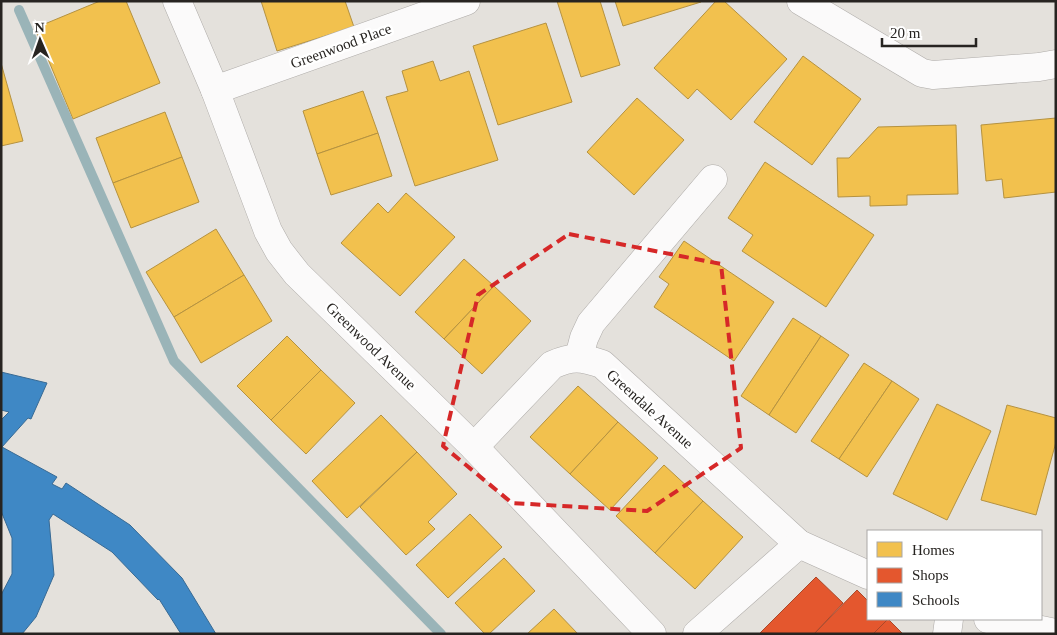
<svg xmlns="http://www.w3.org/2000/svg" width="1057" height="635" font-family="'Times New Roman',serif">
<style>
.homes{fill:#f2c14e;stroke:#b59240}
.shops{fill:#e4572e;stroke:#ab482a}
.schools{fill:#3f88c5;stroke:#386a94}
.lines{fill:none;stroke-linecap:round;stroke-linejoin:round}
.stream{stroke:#9ab4b8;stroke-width:10}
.minor-casing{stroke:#aeaba8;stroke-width:29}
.minor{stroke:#fbfafa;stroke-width:28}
.marked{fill:none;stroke:#d62828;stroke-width:4;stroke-dasharray:10 6;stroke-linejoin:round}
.labels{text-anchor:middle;stroke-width:5;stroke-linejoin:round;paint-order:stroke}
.street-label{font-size:15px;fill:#272421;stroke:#fff}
</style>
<rect width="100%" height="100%" fill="#e4e1dc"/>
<g class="homes">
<path d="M 100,1 L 126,1 L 160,83 L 73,119 L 35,28 Z"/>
<path d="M 261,1 L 345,1 L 354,27 L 277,51 Z"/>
<path d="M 557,1 L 600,1 L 620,65 L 581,77 Z"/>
<path d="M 615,1 L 700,1 L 701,2 L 623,26 Z"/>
<path d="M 716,1 L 724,1 L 787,59 L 731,120 L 697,89 L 688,99 L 654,68 Z"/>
<path d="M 546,23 L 572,102 L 498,125 L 473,46 Z"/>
<path d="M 803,56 L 861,99 L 812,165 L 754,122 Z"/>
<path d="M 433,61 L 440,81 L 469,71 L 498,160 L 415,186 L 386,97 L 408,91 L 402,71 Z"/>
<path d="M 1,63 L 23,141 L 1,146 Z"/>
<path d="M 363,91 L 378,133 L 317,154 L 303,111 Z"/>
<path d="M 637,98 L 684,140 L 634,195 L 587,152 Z"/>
<path d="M 165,112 L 182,157 L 113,183 L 96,138 Z"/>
<path d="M 1056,118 L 1056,192 L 1004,198 L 1002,179 L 986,181 L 981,125 Z"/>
<path d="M 956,125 L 958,194 L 907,195 L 907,205 L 870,206 L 870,196 L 838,197 L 837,158 L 849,158 L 878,127 Z"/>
<path d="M 378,133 L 392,176 L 331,195 L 317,154 Z"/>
<path d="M 182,157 L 199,202 L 131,228 L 113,183 Z"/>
<path d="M 765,162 L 874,235 L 826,307 L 742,251 L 753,235 L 728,218 Z"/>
<path d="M 406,193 L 455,237 L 400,296 L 341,243 L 378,203 L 388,213 Z"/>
<path d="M 216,229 L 244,275 L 174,317 L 146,272 Z"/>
<path d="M 684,241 L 774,302 L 734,361 L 654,307 L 669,284 L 659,277 Z"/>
<path d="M 464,259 L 494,286 L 444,339 L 415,312 Z"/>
<path d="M 244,275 L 272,321 L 201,363 L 174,317 Z"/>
<path d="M 494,286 L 531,321 L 482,374 L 444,339 Z"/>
<path d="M 793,318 L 821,336 L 769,415 L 741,396 Z"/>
<path d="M 287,336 L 321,370 L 271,420 L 237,386 Z"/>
<path d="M 821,336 L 849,355 L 796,433 L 769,415 Z"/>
<path d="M 864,363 L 892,381 L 839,459 L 811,441 Z"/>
<path d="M 321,370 L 355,403 L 306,454 L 271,420 Z"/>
<path d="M 892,381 L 919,399 L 867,477 L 839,459 Z"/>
<path d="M 578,386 L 618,422 L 570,474 L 530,437 Z"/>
<path d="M 937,404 L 991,431 L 947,520 L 893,494 Z"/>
<path d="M 1007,405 L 1056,418 L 1056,442 L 1036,515 L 981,500 Z"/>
<path d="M 381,415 L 417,452 L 347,518 L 312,481 Z"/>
<path d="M 618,422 L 658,458 L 610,510 L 570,474 Z"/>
<path d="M 417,452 L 457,494 L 428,522 L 435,529 L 406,555 L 360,507 Z"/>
<path d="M 664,465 L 703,501 L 655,553 L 616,516 Z"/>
<path d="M 703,501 L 743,537 L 695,589 L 655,553 Z"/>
<path d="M 470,514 L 502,547 L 448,598 L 416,565 Z"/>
<path d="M 504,558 L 535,591 L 489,634 L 485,634 L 455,603 Z"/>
<path d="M 554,609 L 578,634 L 527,634 Z"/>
</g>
<g class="shops">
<path d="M 816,577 L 843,603 L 814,634 L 760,633 Z"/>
<path d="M 857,590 L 868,601 L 868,619 L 888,619 L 873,634 L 814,634 Z"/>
<path d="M 888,619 L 903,634 L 873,634 Z"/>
</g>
<path class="schools" d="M 1,372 L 47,383 L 31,419 L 28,418 L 2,447 L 57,477 L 52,484 L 62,489 L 66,483 L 130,525 L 182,578 L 216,634 L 181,634 L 159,599 L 158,600 L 112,552 L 53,514 L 49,520 L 54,575 L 36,617 L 22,634 L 1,634 L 1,595 L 12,574 L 12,538 L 1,511 L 1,420 L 9,412 L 1,410 Z"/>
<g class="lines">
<path class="stream" d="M 19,10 L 174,361 L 441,634"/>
<g class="minor-casing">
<g id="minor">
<path d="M 177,1 L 215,90 L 268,231 L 279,251 L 297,274 L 474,447 L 652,634"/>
<path d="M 801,1 L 922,73 L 933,75 L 1039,67 L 1056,64"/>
<path d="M 215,90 L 466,1"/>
<path d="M 579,357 L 584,338 L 591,323 L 713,179"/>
<path d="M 474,447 L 552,365 C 572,356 581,357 602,364 L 799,544 L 868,575"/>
<path d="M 988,619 L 1056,633"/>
<path d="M 697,634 L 799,544"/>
<path d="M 947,634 L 949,619"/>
</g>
</g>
<use href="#minor" class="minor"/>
</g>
<path class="marked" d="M 569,234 L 721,264 L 741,448 L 647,511 L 512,503 L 443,446 L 478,295 Z"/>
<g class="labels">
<g class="street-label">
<text transform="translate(341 46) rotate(-20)" y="5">Greenwood Place</text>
<text transform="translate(371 346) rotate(44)" y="5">Greenwood Avenue</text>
<text transform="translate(650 409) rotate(42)" y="5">Greendale Avenue</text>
</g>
</g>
<rect width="1057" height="635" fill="none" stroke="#272421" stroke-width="5"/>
<rect x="867" y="530" width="175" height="90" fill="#ffffff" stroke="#a9a7a6"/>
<rect x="877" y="542" width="25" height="15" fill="#f2c14e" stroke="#a9a7a6"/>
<text x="912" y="555" font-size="15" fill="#272421">Homes</text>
<rect x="877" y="568" width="25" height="15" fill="#e4572e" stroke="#a9a7a6"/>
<text x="912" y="580" font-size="15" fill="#272421">Shops</text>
<rect x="877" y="592" width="25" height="15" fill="#3f88c5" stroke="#a9a7a6"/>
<text x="912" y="605" font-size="15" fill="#272421">Schools</text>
<g transform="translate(40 40) rotate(358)" stroke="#ffffff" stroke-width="4" paint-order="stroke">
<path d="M0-4L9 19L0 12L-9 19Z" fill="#272421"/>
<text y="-8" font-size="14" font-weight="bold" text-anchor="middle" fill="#272421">N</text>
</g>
<path d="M882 38v8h94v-8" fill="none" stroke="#272421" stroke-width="2.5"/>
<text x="890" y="38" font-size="15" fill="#272421" stroke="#ffffff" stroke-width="4" paint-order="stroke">20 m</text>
</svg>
